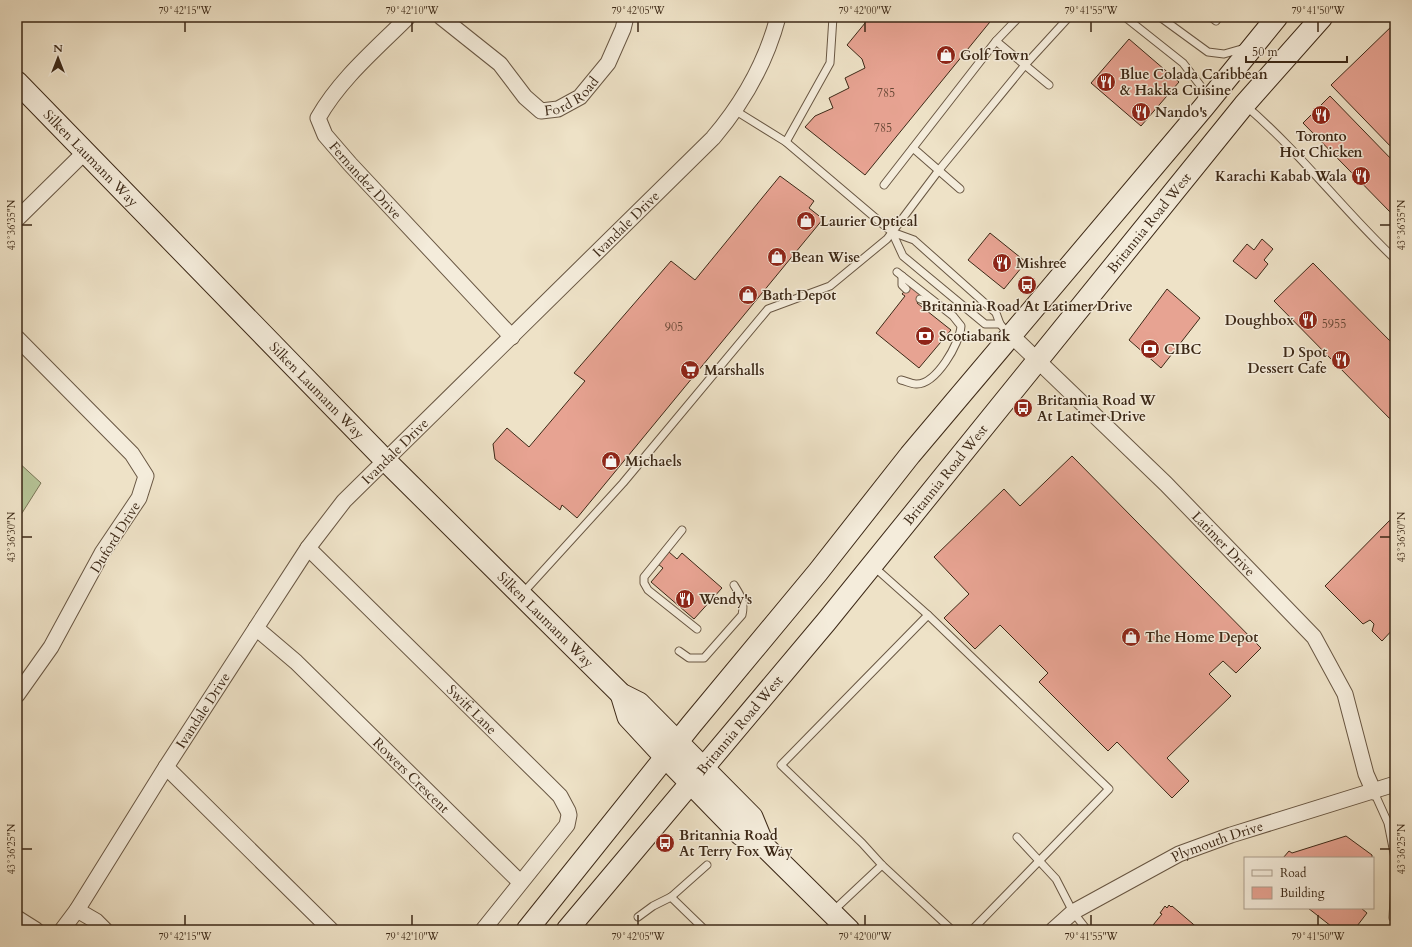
<svg xmlns="http://www.w3.org/2000/svg" width="1412" height="947" font-family="Cardo,serif">
<style>
.green{fill:#b6c497;stroke:#7a7657}
.building{fill:#e7a392;stroke:#3d2917}
.lines{fill:none;stroke-linecap:round;stroke-linejoin:round}
.lane-casing{stroke:#695743;stroke-width:9}
.street-casing{stroke:#695743;stroke-width:17}
.secondary-casing{stroke:#3d2917;stroke-width:23}
.lane{stroke:#f4ecdb;stroke-width:7}
.street{stroke:#f4ecdb;stroke-width:15}
.secondary{stroke:#f4ecdb;stroke-width:21}
.ticks{fill:none;stroke:#3d2917;stroke-width:1.5}
.labels{text-anchor:middle;stroke-width:3;stroke-linejoin:round;paint-order:stroke}
.number-label{font-size:12px;fill:#684836}
.poi-label{font-size:14px;font-weight:bold;fill:#3d2917;stroke:#f4ecdb;text-anchor:start}
.street-label{font-size:14px;fill:#3d2917;stroke:#f4ecdb}
.neatline{fill:none;stroke:#3d2917;stroke-width:1.5}
.ticks-label{font-size:10px;text-anchor:middle;fill:#3d2917}
</style>
<rect width="100%" height="100%" fill="#eee2c7"/>
<filter id="stains"><feTurbulence type="fractalNoise" baseFrequency=".005" numOctaves="4"/><feColorMatrix values="0 0 0 0 .2 0 0 0 0 .09 0 0 0 0 .02 0 0 0 .5 -.17"/></filter>
<radialGradient id="worn" r=".72"><stop offset=".6" stop-color="#630" stop-opacity="0"/><stop offset="1" stop-color="#630" stop-opacity=".3"/></radialGradient>
<path class="green" d="M 17,461 L 41,483 L 17,521 Z"/>
<g class="building">
<path d="M 870,17 L 994,17 L 865,175 L 805,127 L 815,116 L 833,108 L 829,98 L 849,88 L 845,78 L 865,68 L 862,59 L 847,45 Z"/>
<path d="M 1395,23 L 1395,151 L 1331,85 Z"/>
<path d="M 1129,39 L 1179,82 L 1141,126 L 1091,83 Z"/>
<path d="M 1330,96 L 1395,163 L 1395,211 L 1392,214 L 1303,123 Z"/>
<path d="M 780,176 L 814,201 L 809,208 L 823,219 L 577,518 L 562,505 L 560,510 L 495,459 L 493,444 L 507,428 L 529,447 L 585,381 L 574,373 L 671,261 L 695,280 Z"/>
<path d="M 990,233 L 1026,262 L 1004,289 L 968,260 Z"/>
<path d="M 1262,239 L 1273,249 L 1264,260 L 1268,264 L 1256,279 L 1233,261 L 1247,244 L 1254,250 Z"/>
<path d="M 1313,263 L 1395,346 L 1395,424 L 1274,301 Z"/>
<path d="M 910,285 L 923,296 L 917,303 L 951,330 L 919,368 L 876,333 L 905,296 L 902,294 Z"/>
<path d="M 1167,289 L 1200,318 L 1161,368 L 1129,340 Z"/>
<path d="M 1072,456 L 1261,648 L 1236,673 L 1223,661 L 1209,674 L 1231,696 L 1167,758 L 1189,781 L 1172,798 L 1117,742 L 1108,751 L 1039,682 L 1048,673 L 1000,625 L 975,649 L 944,618 L 969,594 L 934,557 L 1004,489 L 1020,506 Z"/>
<path d="M 1395,515 L 1395,627 L 1382,641 L 1372,631 L 1374,624 L 1370,620 L 1363,624 L 1325,586 Z"/>
<path d="M 669,552 L 677,559 L 682,553 L 722,588 L 694,619 L 651,582 L 663,568 L 658,564 Z"/>
<path d="M 1346,836 L 1372,855 L 1372,858 L 1283,858 L 1289,851 L 1292,853 Z"/>
<path d="M 1169,905 L 1171,907 L 1172,906 L 1200,930 L 1149,930 L 1162,914 L 1160,913 L 1165,906 L 1167,908 Z"/>
<path d="M 1308,908 L 1361,908 L 1367,913 L 1354,930 L 1336,930 Z"/>
</g>
<g class="lines">
<g class="lane-casing">
<g id="lane">
<path d="M 1125,17 L 1183,63 L 1200,85 L 1203,103"/>
<path d="M 1160,17 L 1208,52 L 1224,54 L 1245,48"/>
<path d="M 1211,17 L 1216,21 L 1219,17"/>
<path d="M 996,41 L 1049,85"/>
<path d="M 1246,106 C 1300,152 1343,210 1395,259"/>
<path d="M 736,111 L 786,142 L 830,63 L 833,17"/>
<path d="M 786,142 L 892,232 L 914,240 L 996,313 L 1000,324 L 1009,334"/>
<path d="M 913,148 L 960,189"/>
<path d="M 884,185 L 996,41 L 1019,17"/>
<path d="M 892,232 L 903,256 L 985,324 L 1000,324"/>
<path d="M 897,272 L 953,316 L 961,326 C 960,343 936,385 916,384 C 911,384 906,381 901,380"/>
<path d="M 902,276 L 902,285 L 906,289"/>
<path d="M 920,299 L 937,305"/>
<path d="M 682,530 L 644,577 L 644,583 L 648,590 L 697,629"/>
<path d="M 873,566 L 928,615"/>
<path d="M 522,594 L 623,483 L 768,309 L 830,286 L 887,239 L 939,170 L 1025,65 L 1069,17"/>
<path d="M 679,651 L 689,658 L 704,658 L 742,615 C 745,602 741,596 734,585"/>
<path d="M 1374,792 L 1388,823 L 1395,858"/>
<path d="M 1017,837 L 1056,879 L 1073,912 L 1087,930"/>
<path d="M 671,897 L 705,930"/>
<path d="M 833,911 L 882,865"/>
<path d="M 638,917 L 653,906 L 671,897 L 707,865"/>
<path d="M 1393,918 L 1395,882"/>
<path d="M 952,930 L 882,865 L 862,843 L 781,765 L 928,615 L 1109,789 L 972,930"/>
</g>
</g>
<g class="street-casing">
<g id="street">
<path id="s1" d="M 408,17 C 376,49 340,79 318,118 L 325,135 L 350,164 L 512,337"/>
<path id="s2" d="M 441,17 L 500,64 L 525,97 L 541,111 L 558,109 L 580,97 L 608,63 L 623,29 L 626,17"/>
<path d="M 17,219 L 86,151"/>
<path id="s3" d="M 1011,335 L 1166,484 L 1314,637 L 1345,694 L 1366,774 L 1374,792"/>
<path d="M 17,338 L 132,454 L 146,476 L 139,498 L 102,553 L 51,647 L 17,695"/>
<path id="s4" d="M 308,548 L 549,785 L 560,796 L 568,811 L 569,815 L 567,825 L 483,930"/>
<path id="s5" d="M 256,628 L 296,662 L 520,882"/>
<path d="M 166,767 L 331,930"/>
<path d="M 77,910 L 96,921 L 105,930"/>
<path d="M 17,918 L 36,930"/>
<path id="s6" d="M 62,930 L 77,910 L 166,767 L 256,628 L 308,548 L 344,501 L 713,138 C 743,103 766,62 778,17"/>
<path id="s7" d="M 1053,930 L 1073,912 L 1179,854 L 1231,835 L 1395,784"/>
</g>
</g>
<g class="secondary-casing">
<g id="secondary">
<path id="s8" d="M 17,82 L 386,461 L 621,694 L 639,703 L 752,817 L 764,846"/>
<path d="M 621,694 L 628,717 L 665,757 L 741,835 L 764,846 L 849,930"/>
<path d="M 527,930 L 691,725 L 818,572 L 910,455 L 1203,108 L 1277,17"/>
<path id="s9" d="M 567,930 L 826,622 L 1244,105 L 1322,17"/>
</g>
</g>
<use href="#lane" class="lane"/>
<use href="#street" class="street"/>
<use href="#secondary" class="secondary"/>
</g>
<path class="ticks" d="M 185,22 L 185,32M 412,22 L 412,32M 638,22 L 638,32M 865,22 L 865,32M 1091,22 L 1091,32M 1318,22 L 1318,32M 22,225 L 32,225M 1380,225 L 1390,225M 22,537 L 32,537M 1380,537 L 1390,537M 22,849 L 32,849M 1380,849 L 1390,849M 185,915 L 185,925M 412,915 L 412,925M 638,915 L 638,925M 865,915 L 865,925M 1091,915 L 1091,925M 1318,915 L 1318,925"/>
<defs>
<g id="shop-disc" transform="scale(1)"><circle r="9.5" fill="#8f2418" stroke="#f4ecdb"/><path d="M-5-2.5h2.3a2.7 3.5 0 0 1 5.4 0H5L5.5 6h-11ZM-1.5-2.5h3a1.5 2.3 0 0 0-3 0Z" fill="#fff"/></g>
<g id="restaurant-disc" transform="scale(1)"><circle r="9.5" fill="#8f2418" stroke="#f4ecdb"/><path d="M-5-6h1v4h1v-4h1v4h1v-4h1v5L-1.5 .5V6h-2V.5L-5-1ZM5-6V6H3V1.5H1.5Q1.5-4 5-6Z" fill="#fff"/></g>
<g id="bus-disc" transform="scale(1)"><circle r="9.5" fill="#8f2418" stroke="#f4ecdb"/><path d="M-5-6H5V4H4V6H2V4H-2V6H-4V4H-5ZM-3.5-4V0h7V-4ZM-3.5 1.2v1.5H-2V1.2ZM2 1.2v1.5H3.5V1.2Z" fill="#fff"/></g>
<g id="bank-disc" transform="scale(1)"><circle r="9.5" fill="#8f2418" stroke="#f4ecdb"/><path d="M-6-4H6V4H-6ZM0-2.3a2.3 2.3 0 1 0 0 4.6a2.3 2.3 0 1 0 0-4.6Z" fill="#fff"/></g>
<g id="supermarket-disc" transform="scale(1)"><circle r="9.5" fill="#8f2418" stroke="#f4ecdb"/><path d="M-6-5.5h2.5l.6 2H6L4.5 2H-2.5L-4.4-4H-6ZM-1.5 3.2a1.3 1.3 0 1 0 .1 0ZM3 3.2a1.3 1.3 0 1 0 .1 0Z" fill="#fff"/></g>
</defs>
<g fill-rule="evenodd">
<use href="#shop-disc" x="946" y="55"/>
<use href="#restaurant-disc" x="1106" y="82"/>
<use href="#restaurant-disc" x="1141" y="112"/>
<use href="#restaurant-disc" x="1321" y="115"/>
<use href="#restaurant-disc" x="1361" y="176"/>
<use href="#shop-disc" x="806" y="221"/>
<use href="#shop-disc" x="777" y="257"/>
<use href="#restaurant-disc" x="1002" y="263"/>
<use href="#bus-disc" x="1027" y="285"/>
<use href="#shop-disc" x="748" y="295"/>
<use href="#restaurant-disc" x="1308" y="320"/>
<use href="#bank-disc" x="925" y="336"/>
<use href="#bank-disc" x="1150" y="349"/>
<use href="#restaurant-disc" x="1341" y="360"/>
<use href="#supermarket-disc" x="690" y="370"/>
<use href="#bus-disc" x="1023" y="408"/>
<use href="#shop-disc" x="611" y="461"/>
<use href="#restaurant-disc" x="685" y="599"/>
<use href="#shop-disc" x="1131" y="637"/>
<use href="#bus-disc" x="665" y="843"/>
</g>
<g class="labels">
<g class="number-label">
<text x="886" y="97">785</text>
<text x="883" y="132">785</text>
<text x="1334" y="328">5955</text>
<text x="674" y="331">905</text>
</g>
<g class="poi-label">
<text x="960" y="60">Golf Town</text>
<text x="1120" y="79">Blue Colada Caribbean<tspan x="1120" dy="16">&amp; Hakka Cuisine</tspan></text>
<text x="1155" y="117">Nando's</text>
<text x="1321" y="141" text-anchor="middle">Toronto<tspan x="1321" dy="16">Hot Chicken</tspan></text>
<text x="1347" y="181" text-anchor="end">Karachi Kabab Wala</text>
<text x="820" y="226">Laurier Optical</text>
<text x="791" y="262">Bean Wise</text>
<text x="1016" y="268">Mishree</text>
<text x="762" y="300">Bath Depot</text>
<text x="1027" y="311" text-anchor="middle">Britannia Road At Latimer Drive</text>
<text x="1294" y="325" text-anchor="end">Doughbox</text>
<text x="939" y="341">Scotiabank</text>
<text x="1164" y="354">CIBC</text>
<text x="1327" y="357" text-anchor="end">D Spot<tspan x="1327" dy="16">Dessert Cafe</tspan></text>
<text x="704" y="375">Marshalls</text>
<text x="1037" y="405">Britannia Road W<tspan x="1037" dy="16">At Latimer Drive</tspan></text>
<text x="625" y="466">Michaels</text>
<text x="699" y="604">Wendy's</text>
<text x="1145" y="642">The Home Depot</text>
<text x="679" y="840">Britannia Road<tspan x="679" dy="16">At Terry Fox Way</tspan></text>
</g>
<g class="street-label">
<text dy="5" stroke="none"><textPath href="#s2" startOffset="173">Ford Road</textPath></text>
<text dy="5" stroke="none"><textPath href="#s8" startOffset="106">Silken Laumann Way</textPath></text>
<text dy="5" stroke="none"><textPath href="#s1" startOffset="215">Fernandez Drive</textPath></text>
<text dy="5" stroke="none"><textPath href="#s9" startOffset="916">Britannia Road West</textPath></text>
<text dy="5" stroke="none"><textPath href="#s6" startOffset="909">Ivandale Drive</textPath></text>
<text dy="5" stroke="none"><textPath href="#s8" startOffset="430">Silken Laumann Way</textPath></text>
<text dy="5" stroke="none"><textPath href="#s6" startOffset="585">Ivandale Drive</textPath></text>
<text dy="5" stroke="none"><textPath href="#s9" startOffset="592">Britannia Road West</textPath></text>
<text transform="translate(115 537) rotate(-58)" y="5">Duford Drive</text>
<text dy="5" stroke="none"><textPath href="#s3" startOffset="298">Latimer Drive</textPath></text>
<text dy="5" stroke="none"><textPath href="#s8" startOffset="754">Silken Laumann Way</textPath></text>
<text dy="5" stroke="none"><textPath href="#s4" startOffset="230">Swift Lane</textPath></text>
<text dy="5" stroke="none"><textPath href="#s6" startOffset="261">Ivandale Drive</textPath></text>
<text dy="5" stroke="none"><textPath href="#s9" startOffset="268">Britannia Road West</textPath></text>
<text dy="5" stroke="none"><textPath href="#s5" startOffset="214">Rowers Crescent</textPath></text>
<text dy="5" stroke="none"><textPath href="#s7" startOffset="188">Plymouth Drive</textPath></text>
</g>
</g>
<rect width="1412" height="947" fill="none" stroke="#eee2c7" stroke-width="44"/>
<rect x="1244" y="857" width="130" height="52" fill="#f4ecdb" stroke="#ab9e8d"/>
<rect x="1252" y="870" width="20" height="6" fill="#f4ecdb" stroke="#ab9e8d"/>
<text x="1280" y="877" font-size="12" fill="#3d2917">Road</text>
<rect x="1252" y="887" width="20" height="12" fill="#e7a392" stroke="#ab9e8d"/>
<text x="1280" y="897" font-size="12" fill="#3d2917">Building</text>
<g transform="translate(58 58)" stroke="#f4ecdb" stroke-width="3" paint-order="stroke">
<path d="M0-3L7 15L0 10L-7 15Z" fill="#3d2917"/>
<text y="-6" font-size="11" font-weight="bold" text-anchor="middle" fill="#3d2917">N</text>
</g>
<path d="M1246 56v6h101v-6" fill="none" stroke="#3d2917" stroke-width="2"/>
<text x="1252" y="56" font-size="12" fill="#3d2917" stroke="#f4ecdb" stroke-width="3" paint-order="stroke">50 m</text>
<rect x="22" y="22" width="1368" height="903" class="neatline"/>
<g class="ticks-label">
<text x="185" y="14">79°42'15"W</text>
<text x="412" y="14">79°42'10"W</text>
<text x="638" y="14">79°42'05"W</text>
<text x="865" y="14">79°42'00"W</text>
<text x="1091" y="14">79°41'55"W</text>
<text x="1318" y="14">79°41'50"W</text>
<text transform="translate(11 225) rotate(-90)" y="4">43°36'35"N</text>
<text transform="translate(1401 225) rotate(-90)" y="4">43°36'35"N</text>
<text transform="translate(11 537) rotate(-90)" y="4">43°36'30"N</text>
<text transform="translate(1401 537) rotate(-90)" y="4">43°36'30"N</text>
<text transform="translate(11 849) rotate(-90)" y="4">43°36'25"N</text>
<text transform="translate(1401 849) rotate(-90)" y="4">43°36'25"N</text>
<text x="185" y="940">79°42'15"W</text>
<text x="412" y="940">79°42'10"W</text>
<text x="638" y="940">79°42'05"W</text>
<text x="865" y="940">79°42'00"W</text>
<text x="1091" y="940">79°41'55"W</text>
<text x="1318" y="940">79°41'50"W</text>
</g>
<rect width="100%" height="100%" filter="url(#stains)"/>
<rect width="100%" height="100%" fill="url(#worn)"/>
</svg>
